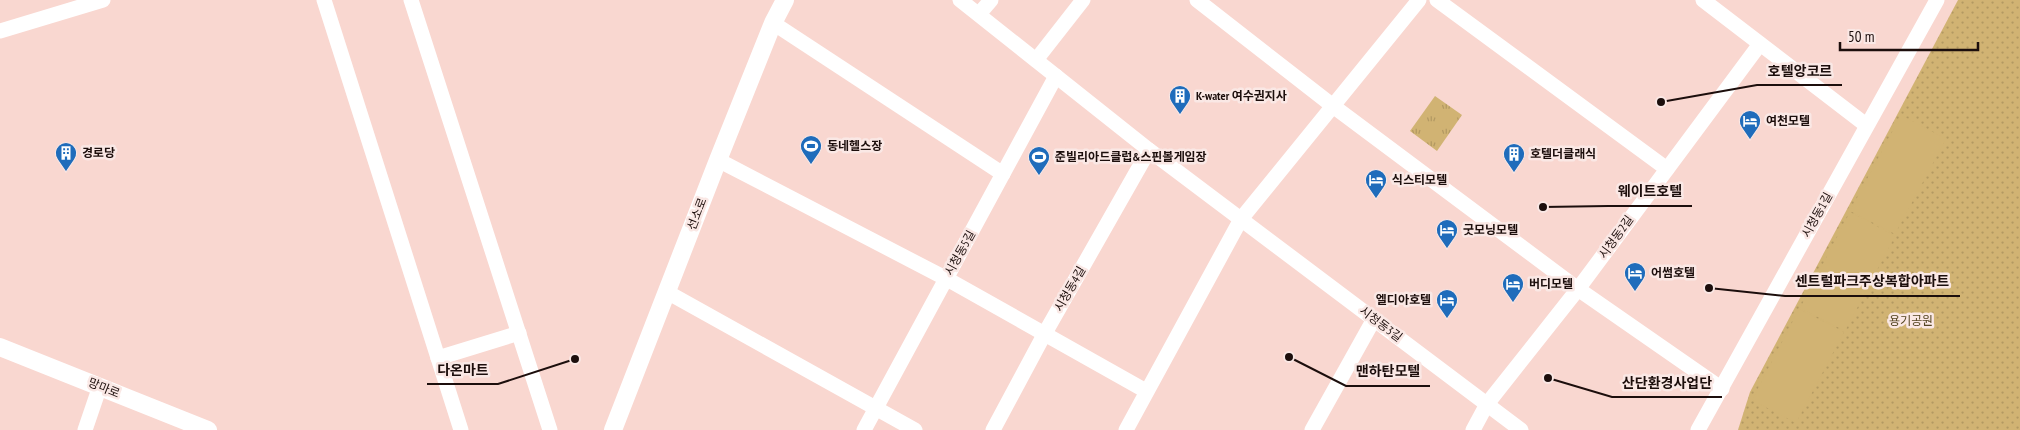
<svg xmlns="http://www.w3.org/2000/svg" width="2020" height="430" font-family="'PT Sans Narrow','Noto Sans KR',sans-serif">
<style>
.grass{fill:url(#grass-tufts)}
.park{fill:url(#park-dots)}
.garden{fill:#d1b373}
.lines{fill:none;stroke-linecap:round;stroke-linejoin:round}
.minor{stroke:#fff;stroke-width:15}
.tertiary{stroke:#fff;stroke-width:18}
.labels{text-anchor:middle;stroke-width:5;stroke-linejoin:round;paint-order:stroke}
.poi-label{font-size:12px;font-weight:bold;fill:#1c0e0c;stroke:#fae8e5;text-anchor:start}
.street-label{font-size:12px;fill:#1c0e0c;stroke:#fae8e5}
.park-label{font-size:12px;fill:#554522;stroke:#fae8e5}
.leader{fill:none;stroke:#1c0e0c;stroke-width:2}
.callout-dot{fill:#1c0e0c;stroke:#fae8e5;stroke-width:2}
.callout-label{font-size:14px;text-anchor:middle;font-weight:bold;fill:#1c0e0c;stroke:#fae8e5;stroke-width:5;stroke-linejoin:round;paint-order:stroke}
</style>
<defs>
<pattern id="grass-tufts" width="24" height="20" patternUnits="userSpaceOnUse" patternTransform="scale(1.25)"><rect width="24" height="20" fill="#d1b373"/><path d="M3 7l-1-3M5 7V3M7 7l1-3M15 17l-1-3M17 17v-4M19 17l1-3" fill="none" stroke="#b39962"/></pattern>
<pattern id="park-dots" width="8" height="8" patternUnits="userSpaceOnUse" patternTransform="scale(1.25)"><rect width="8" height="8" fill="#d1b373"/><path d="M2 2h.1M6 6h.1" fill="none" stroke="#b39962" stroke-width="1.8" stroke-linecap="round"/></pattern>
</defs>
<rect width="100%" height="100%" fill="#f9d7d0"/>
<path class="grass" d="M 1435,96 L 1462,115 L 1437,151 L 1410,131 Z"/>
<path class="park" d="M 1958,0 L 2020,0 L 2020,430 L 1738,430 L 1750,392 Z"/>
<g class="garden">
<path d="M 1901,115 L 1946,139 L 1895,234 L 1850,211 Z"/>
<path d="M 1850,212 L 1895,236 L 1845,331 L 1800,308 Z"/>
<path d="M 1799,309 L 1844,332 L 1796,423 L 1752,400 Z"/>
</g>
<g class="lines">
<g class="minor">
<path d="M 324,0 L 461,430"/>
<path d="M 411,0 L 550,430"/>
<path d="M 960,0 L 1149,150 L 1521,430"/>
<path d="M 1197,0 L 1333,106 L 1578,289 L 1722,389"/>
<path d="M 1437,0 L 1667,169"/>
<path d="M 1703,0 L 1866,125"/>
<path d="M 979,14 L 991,0"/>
<path d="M 773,23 L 1003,174"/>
<path d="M 0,31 L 103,0"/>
<path d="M 1036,60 L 1083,0"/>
<path d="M 718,160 L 947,279 L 1146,391"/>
<path d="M 667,292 L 915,430"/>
<path d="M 438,358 L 519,333"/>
<path d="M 85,430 L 100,386"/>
<path d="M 864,430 L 1056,76"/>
<path d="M 993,430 L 1045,333 L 1149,150"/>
<path d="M 1126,430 L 1241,219 L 1419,0"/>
<path d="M 1312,430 L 1374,319"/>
<path d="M 1473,430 L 1487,404 L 1578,289 L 1760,44"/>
<path d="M 1698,430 L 1937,0"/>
</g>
<g class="tertiary">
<path d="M 0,347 L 208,430"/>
<path d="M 613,430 L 718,160 L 773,23 L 785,0"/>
</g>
</g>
<defs>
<g id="building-pin" transform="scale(1.125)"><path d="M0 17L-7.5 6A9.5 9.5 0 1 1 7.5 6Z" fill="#1f6cbb" stroke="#fae8e5"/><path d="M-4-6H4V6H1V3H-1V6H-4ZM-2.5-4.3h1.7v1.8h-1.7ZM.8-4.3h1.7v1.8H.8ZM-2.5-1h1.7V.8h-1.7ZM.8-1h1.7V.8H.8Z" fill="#fff"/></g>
<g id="hotel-pin" transform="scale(1.125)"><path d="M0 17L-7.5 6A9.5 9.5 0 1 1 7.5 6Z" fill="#1f6cbb" stroke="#fae8e5"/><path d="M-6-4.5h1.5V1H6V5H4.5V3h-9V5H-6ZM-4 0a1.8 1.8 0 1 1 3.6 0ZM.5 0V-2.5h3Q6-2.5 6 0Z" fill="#fff"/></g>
<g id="stadium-pin" transform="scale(1.125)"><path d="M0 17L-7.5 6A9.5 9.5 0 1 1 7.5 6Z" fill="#1f6cbb" stroke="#fae8e5"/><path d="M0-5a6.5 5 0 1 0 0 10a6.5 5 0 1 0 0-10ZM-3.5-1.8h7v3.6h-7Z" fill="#fff"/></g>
</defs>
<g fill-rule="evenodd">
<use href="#building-pin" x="1180" y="96"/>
<use href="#hotel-pin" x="1750" y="121"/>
<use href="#stadium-pin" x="811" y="146"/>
<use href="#building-pin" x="66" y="153"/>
<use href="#building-pin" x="1514" y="154"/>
<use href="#stadium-pin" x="1039" y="157"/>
<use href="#hotel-pin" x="1376" y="180"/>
<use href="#hotel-pin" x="1447" y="230"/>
<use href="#hotel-pin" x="1635" y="273"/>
<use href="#hotel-pin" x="1513" y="284"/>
<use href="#hotel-pin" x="1447" y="300"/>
</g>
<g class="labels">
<g class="poi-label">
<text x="1196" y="100">K-water 여수권지사</text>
<text x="1766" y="125">여천모텔</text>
<text x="827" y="150">동네헬스장</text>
<text x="82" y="157">경로당</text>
<text x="1530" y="158">호텔더클래식</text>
<text x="1055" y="161">준빌리아드클럽&amp;스핀볼게임장</text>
<text x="1392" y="184">식스티모텔</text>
<text x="1463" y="234">굿모닝모텔</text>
<text x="1651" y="277">어썸호텔</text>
<text x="1529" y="288">버디모텔</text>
<text x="1431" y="304" text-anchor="end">엘디아호텔</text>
</g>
<g class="street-label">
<text transform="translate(697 214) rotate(-69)" y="4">선소로</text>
<text transform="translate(1817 215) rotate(-61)" y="4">시청동1길</text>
<text transform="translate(1616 237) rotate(-54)" y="4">시청동2길</text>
<text transform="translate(960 253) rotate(-61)" y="4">시청동5길</text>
<text transform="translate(1070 289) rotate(-60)" y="4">시청동4길</text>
<text transform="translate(1381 324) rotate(37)" y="4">시청동3길</text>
<text transform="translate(104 388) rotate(22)" y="4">망마로</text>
</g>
<g class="park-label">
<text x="1911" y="325">용기공원</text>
</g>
</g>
<path class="leader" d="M1661 102L1757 85H1842M1543 207L1608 206H1692M1709 288L1785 296H1960M575 359L498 384H427M1289 357L1346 386H1430M1548 378L1612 397H1722"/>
<g class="callout-dot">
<circle cx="1661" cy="102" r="5"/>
<circle cx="1543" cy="207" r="5"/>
<circle cx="1709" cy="288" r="5"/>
<circle cx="575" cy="359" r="5"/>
<circle cx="1289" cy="357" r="5"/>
<circle cx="1548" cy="378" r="5"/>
</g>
<g class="callout-label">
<text x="1800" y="76">호텔앙코르</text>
<text x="1650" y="196">웨이트호텔</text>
<text x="1872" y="286">센트럴파크주상복합아파트</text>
<text x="463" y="375">다온마트</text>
<text x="1388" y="376">맨하탄모텔</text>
<text x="1667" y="388">산단환경사업단</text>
</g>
<path d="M1840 42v8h138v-8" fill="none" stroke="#1c0e0c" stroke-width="2.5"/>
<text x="1848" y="42" font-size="15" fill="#1c0e0c" stroke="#fae8e5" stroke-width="4" paint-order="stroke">50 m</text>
</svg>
